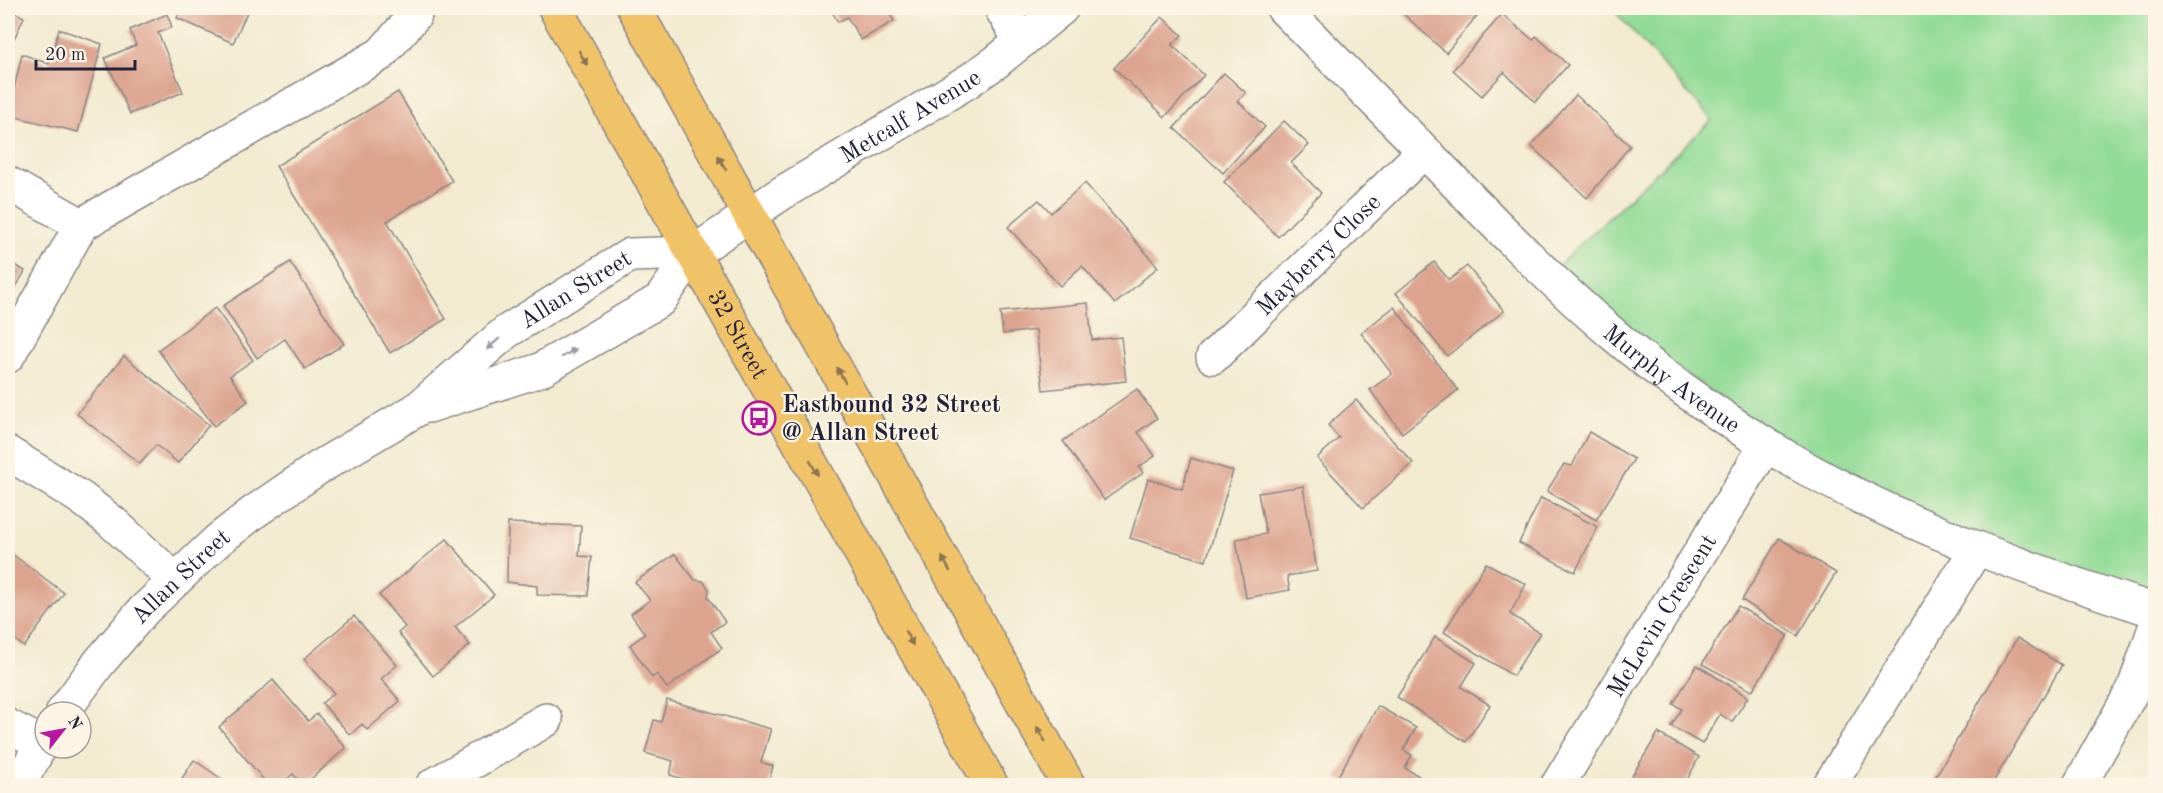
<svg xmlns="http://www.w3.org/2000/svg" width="2163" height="793" font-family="'Old Standard TT',serif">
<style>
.green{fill:#92db96;stroke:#5a7e68;stroke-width:1.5}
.building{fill:#dca38e}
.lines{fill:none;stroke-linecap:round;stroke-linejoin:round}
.minor-casing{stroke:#8a8686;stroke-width:36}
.major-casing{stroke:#8a8686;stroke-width:36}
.minor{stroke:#fff;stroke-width:33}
.major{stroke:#f1c369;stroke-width:33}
.oneway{fill:#8a7252}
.oneway2{fill:#9c9ca7}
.labels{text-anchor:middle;stroke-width:4.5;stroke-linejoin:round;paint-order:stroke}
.street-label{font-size:24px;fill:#22223b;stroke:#fcf5e5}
.poi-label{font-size:24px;font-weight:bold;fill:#22223b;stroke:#fcf5e5;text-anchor:start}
</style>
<rect width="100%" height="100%" fill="#fcf5e5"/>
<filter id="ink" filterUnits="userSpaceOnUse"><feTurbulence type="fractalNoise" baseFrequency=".0167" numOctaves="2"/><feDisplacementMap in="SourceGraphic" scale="12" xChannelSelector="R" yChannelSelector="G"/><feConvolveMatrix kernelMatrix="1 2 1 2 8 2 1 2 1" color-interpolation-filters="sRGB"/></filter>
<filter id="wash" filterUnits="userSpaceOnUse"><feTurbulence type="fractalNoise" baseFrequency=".008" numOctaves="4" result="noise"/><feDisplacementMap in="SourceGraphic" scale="24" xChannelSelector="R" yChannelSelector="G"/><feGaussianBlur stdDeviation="1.35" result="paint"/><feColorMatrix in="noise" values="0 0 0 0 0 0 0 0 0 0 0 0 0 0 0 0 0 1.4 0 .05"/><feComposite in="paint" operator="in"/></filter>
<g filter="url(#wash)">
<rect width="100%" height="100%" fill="#f2ebd0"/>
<path class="green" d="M 1612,8 L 2155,8 L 2155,611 L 1858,497 L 1548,275 L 1712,120 Z"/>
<g id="blocks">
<g class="building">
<path d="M 181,8 L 249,8 L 233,43 L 177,18 Z"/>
<path d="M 830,8 L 886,8 L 894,21 L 861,40 L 847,17 L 838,22 Z"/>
<path d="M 1401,8 L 1477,8 L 1481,11 L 1446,53 L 1399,10 Z"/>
<path d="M 8,9 L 24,17 L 8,52 Z"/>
<path d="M 167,14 L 172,27 L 158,33 L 183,92 L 130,114 L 105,58 L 136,45 L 130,30 Z"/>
<path d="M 1502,14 L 1533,40 L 1536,36 L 1568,65 L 1535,102 L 1504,72 L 1482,96 L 1453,70 Z"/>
<path d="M 1162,17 L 1182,35 L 1172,45 L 1204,75 L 1165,117 L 1114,68 Z"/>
<path d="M 59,29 L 102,44 L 78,132 L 8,115 L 22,54 L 49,64 Z"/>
<path d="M 1224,73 L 1246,93 L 1238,101 L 1265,127 L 1223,173 L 1174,128 Z"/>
<path d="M 398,92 L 452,181 L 387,221 L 446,319 L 390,353 L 276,166 Z"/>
<path d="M 1576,95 L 1630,146 L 1587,198 L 1531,146 Z"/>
<path d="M 1284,121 L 1309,145 L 1291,163 L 1321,193 L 1278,237 L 1224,182 Z"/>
<path d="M 1085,183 L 1158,267 L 1115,304 L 1082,266 L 1060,286 L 1008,227 L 1039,200 L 1051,213 Z"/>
<path d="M 8,261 L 25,271 L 8,301 Z"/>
<path d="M 290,262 L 344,344 L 305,369 L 285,339 L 257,358 L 223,306 Z"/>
<path d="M 1434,262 L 1449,280 L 1467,266 L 1504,311 L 1447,356 L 1396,293 Z"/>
<path d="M 1088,303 L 1092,340 L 1121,337 L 1126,381 L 1043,390 L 1036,330 L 1003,334 L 1000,312 Z"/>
<path d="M 1394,307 L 1458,390 L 1402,433 L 1370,390 L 1392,374 L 1361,333 Z"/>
<path d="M 215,308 L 253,360 L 230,376 L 248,401 L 214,426 L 158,350 Z"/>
<path d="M 124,356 L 209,425 L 178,463 L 156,445 L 140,464 L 77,414 Z"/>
<path d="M 1137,389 L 1157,418 L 1138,432 L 1155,456 L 1139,467 L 1143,473 L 1104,500 L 1063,441 Z"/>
<path d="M 1356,400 L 1413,463 L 1363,508 L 1317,458 L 1339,438 L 1328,425 Z"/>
<path d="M 1589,432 L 1634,459 L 1596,520 L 1547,491 L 1564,464 L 1572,466 Z"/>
<path d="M 1191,458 L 1233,471 L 1206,561 L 1130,538 L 1148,479 L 1182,489 Z"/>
<path d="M 1303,486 L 1317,571 L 1287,576 L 1290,590 L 1246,598 L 1236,539 L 1266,534 L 1258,493 Z"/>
<path d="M 1541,498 L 1598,527 L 1575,572 L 1519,543 Z"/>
<path d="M 508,523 L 581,526 L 579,556 L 592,557 L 588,596 L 537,595 L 537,586 L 507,582 Z"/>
<path d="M 1779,538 L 1836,573 L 1798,636 L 1742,600 Z"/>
<path d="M 447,539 L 494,595 L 455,627 L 470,645 L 433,676 L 398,633 L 405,627 L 379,595 Z"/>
<path d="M 11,553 L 64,593 L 24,647 L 8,634 L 8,559 Z"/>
<path d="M 675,554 L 695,580 L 703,581 L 709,589 L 708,597 L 725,622 L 711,632 L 722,648 L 667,688 L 657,674 L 652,678 L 630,645 L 645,634 L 631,614 L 650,600 L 635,582 Z"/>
<path d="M 1486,563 L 1526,584 L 1510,614 L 1540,633 L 1513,676 L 1444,632 Z"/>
<path d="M 1738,606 L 1788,635 L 1752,691 L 1702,664 Z"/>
<path d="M 354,616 L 397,665 L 381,679 L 400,701 L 367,730 L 362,724 L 350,735 L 322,703 L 334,693 L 304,659 Z"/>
<path d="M 1435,637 L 1476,663 L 1461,687 L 1490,705 L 1466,742 L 1397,697 Z"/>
<path d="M 2017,638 L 2062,665 L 1991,786 L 1930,786 Z"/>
<path d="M 1697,665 L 1748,697 L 1732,722 L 1720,714 L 1702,744 L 1671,726 L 1682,709 L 1673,704 Z"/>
<path d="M 273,680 L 308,721 L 317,714 L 346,748 L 303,786 L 293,774 L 279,786 L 269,786 L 219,727 Z"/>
<path d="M 667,700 L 771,729 L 761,762 L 773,766 L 768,786 L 708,786 L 670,775 L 673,761 L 645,753 L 654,720 L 661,722 Z"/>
<path d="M 1378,706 L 1416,728 L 1403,750 L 1412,755 L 1405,768 L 1436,786 L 1351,786 L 1337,778 Z"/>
<path d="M 1658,733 L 1699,757 L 1684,786 L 1626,786 Z"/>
<path d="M 194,760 L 232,786 L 177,786 Z"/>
</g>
</g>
</g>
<g filter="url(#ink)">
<use href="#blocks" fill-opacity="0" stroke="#8a8686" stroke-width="1.5"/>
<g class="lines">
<g class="minor-casing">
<g id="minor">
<path d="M 1001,8 L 1021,42"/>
<path id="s1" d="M 1283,8 C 1336,62 1389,116 1443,170 C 1498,227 1554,284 1614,335 C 1662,376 1715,413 1768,446 C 1888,520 2022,568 2156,611"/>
<path d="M 8,183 L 81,225 L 381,54 L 415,15 L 411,8"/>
<path d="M 8,356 L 81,225"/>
<path id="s2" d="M 1213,357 L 1424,151"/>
<path id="s3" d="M 429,406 L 540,370 L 660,300 L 693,253 L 782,193 L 967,82 L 996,62 L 1062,8"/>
<path d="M 8,453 L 81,498 L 112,522 L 175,580"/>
<path id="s4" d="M 63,712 L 98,664 L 144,610 L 217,541 L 254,512 L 318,468 L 416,410 L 506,332 L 630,255 L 693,253"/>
<path d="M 8,726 L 42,743"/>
<path d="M 18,786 L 45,738"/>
<path d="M 432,786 L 546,720"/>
<path id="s5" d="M 1557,786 L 1766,445"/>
<path d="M 1829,786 L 1977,548"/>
<path d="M 2079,786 L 2134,688 L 2156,625"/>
</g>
</g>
<g class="major-casing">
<g id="major">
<path id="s6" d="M 555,8 L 992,786"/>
<path d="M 634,8 L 1069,786"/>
</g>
</g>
<use href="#minor" class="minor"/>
<use href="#major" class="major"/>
</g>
<defs><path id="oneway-solid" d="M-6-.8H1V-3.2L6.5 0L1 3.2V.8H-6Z" transform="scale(1.5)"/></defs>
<g class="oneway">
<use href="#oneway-solid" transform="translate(583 58) rotate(61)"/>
<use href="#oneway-solid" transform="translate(722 163) rotate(-119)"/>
<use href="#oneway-solid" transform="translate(841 375) rotate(-119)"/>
<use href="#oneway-solid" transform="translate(814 468) rotate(61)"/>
<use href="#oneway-solid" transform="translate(946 564) rotate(-119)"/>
<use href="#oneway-solid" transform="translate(909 638) rotate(61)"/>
<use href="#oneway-solid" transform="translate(1041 734) rotate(-119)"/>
</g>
<g class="oneway2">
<use href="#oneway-solid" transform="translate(493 344) rotate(139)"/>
<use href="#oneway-solid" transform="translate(569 353) rotate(-30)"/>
</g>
</g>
<defs>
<g id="bus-ring" transform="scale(1.725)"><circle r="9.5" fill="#fcf5e5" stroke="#b5179e" stroke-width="1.5"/><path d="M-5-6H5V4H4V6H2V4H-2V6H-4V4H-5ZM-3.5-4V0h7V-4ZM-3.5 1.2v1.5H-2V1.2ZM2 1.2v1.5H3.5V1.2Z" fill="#b5179e"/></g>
</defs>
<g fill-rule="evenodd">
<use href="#bus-ring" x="759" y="418"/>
</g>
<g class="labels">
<g class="street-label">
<text dy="8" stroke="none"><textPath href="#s3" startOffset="570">Metcalf Avenue</textPath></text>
<text dy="8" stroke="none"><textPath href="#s2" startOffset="147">Mayberry Close</textPath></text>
<text dy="8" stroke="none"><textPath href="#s4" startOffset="670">Allan Street</textPath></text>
<text dy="8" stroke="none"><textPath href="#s6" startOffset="374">32 Street</textPath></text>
<text dy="8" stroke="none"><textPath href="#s1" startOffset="538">Murphy Avenue</textPath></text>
<text dy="8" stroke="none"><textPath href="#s4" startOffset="180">Allan Street</textPath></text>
<text dy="8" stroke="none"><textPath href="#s5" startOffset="200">McLevin Crescent</textPath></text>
</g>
<g class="poi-label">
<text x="782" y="412">Eastbound 32 Street<tspan x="782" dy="28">@ Allan Street</tspan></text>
</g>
</g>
<rect width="2163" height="793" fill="none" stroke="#fcf5e5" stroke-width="30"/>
<g transform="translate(63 730) rotate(59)"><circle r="28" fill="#fcf5e5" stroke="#a5a1a1" stroke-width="1.5"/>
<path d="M0-4.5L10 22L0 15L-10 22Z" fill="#b5179e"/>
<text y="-9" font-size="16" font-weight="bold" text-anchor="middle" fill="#22223b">N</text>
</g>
<path d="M36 60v9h99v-9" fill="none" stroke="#22223b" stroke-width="3"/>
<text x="45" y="60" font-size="18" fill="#22223b" stroke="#fcf5e5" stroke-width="4.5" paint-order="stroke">20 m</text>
</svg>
